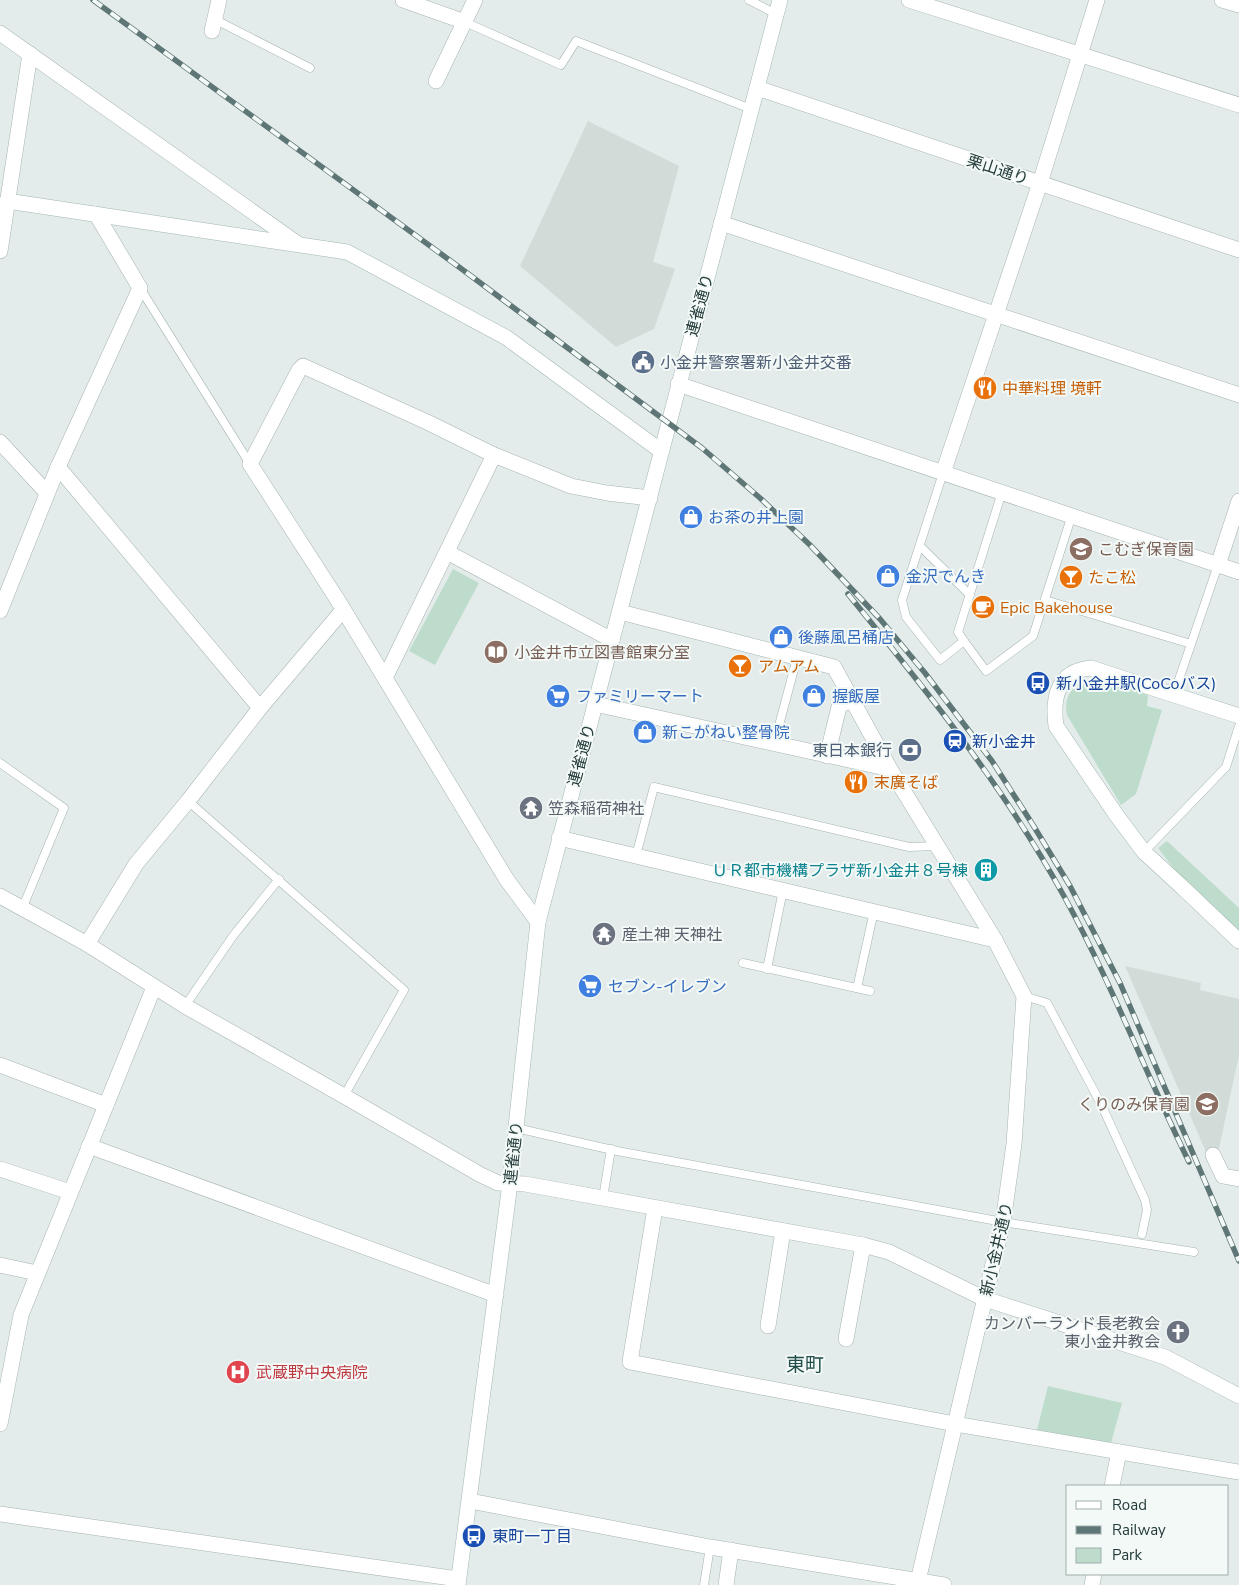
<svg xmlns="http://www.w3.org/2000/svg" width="1239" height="1585" font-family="'Nunito Sans','Noto Sans JP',sans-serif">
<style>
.built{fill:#d1dcd9}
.green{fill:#bddccc}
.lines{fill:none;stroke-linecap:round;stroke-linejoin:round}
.lane-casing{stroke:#a6b4b2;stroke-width:9}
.street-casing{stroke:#a6b4b2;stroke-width:16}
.secondary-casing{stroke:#a2b7b4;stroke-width:16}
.lane{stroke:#fff;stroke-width:8}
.street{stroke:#fff;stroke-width:15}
.secondary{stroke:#fff;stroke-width:15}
.rail-casing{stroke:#5e7776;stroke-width:5.5}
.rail{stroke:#f3f9f7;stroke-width:4;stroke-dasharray:11;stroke-linecap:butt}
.labels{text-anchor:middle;stroke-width:4;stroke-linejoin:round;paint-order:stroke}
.street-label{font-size:16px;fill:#243c3b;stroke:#f3f9f7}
.service-label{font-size:16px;fill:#4e5e75;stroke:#f3f9f7;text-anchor:start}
.food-label{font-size:16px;fill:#c56008;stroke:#f3f9f7;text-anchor:start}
.shop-label{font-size:16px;fill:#366cbe;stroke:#f3f9f7;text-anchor:start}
.education-label{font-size:16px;fill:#785e54;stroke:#f3f9f7;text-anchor:start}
.transit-label{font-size:16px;fill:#164399;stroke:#f3f9f7;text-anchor:start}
.worship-label{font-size:16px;fill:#5b616d;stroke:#f3f9f7;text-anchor:start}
.culture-label{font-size:16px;fill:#0d838f;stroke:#f3f9f7;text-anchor:end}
.health-label{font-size:16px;fill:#be3a42;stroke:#f3f9f7;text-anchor:start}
.quarter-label{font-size:19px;fill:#214d4b;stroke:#f3f9f7}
</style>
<rect width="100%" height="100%" fill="#e3ecea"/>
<g class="built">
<path d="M 588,121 L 679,166 L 653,262 L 675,269 L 654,329 L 616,347 L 520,266 Z"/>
<path d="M 1125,966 L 1201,983 L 1200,990 L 1239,999 L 1239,1055 L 1218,1153 L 1206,1152 Z"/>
</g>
<g class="green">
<path d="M 453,569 L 479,583 L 435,665 L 409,651 Z"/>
<path d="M 1092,679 L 1148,695 L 1147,706 L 1162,710 L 1136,794 L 1121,805 L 1067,715 C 1063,696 1074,683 1092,679 Z"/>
<path d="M 1167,841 L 1239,908 L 1239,933 L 1184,882 L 1158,848 Z"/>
<path d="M 1048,1386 L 1122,1403 L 1111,1443 L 1037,1430 Z"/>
</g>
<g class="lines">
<g class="lane-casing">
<g id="lane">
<path d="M 749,0 L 776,14"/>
<path d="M 214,19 L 310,68"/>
<path d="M 465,22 L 561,65 L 576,41 L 751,109"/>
<path d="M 140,288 L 250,464"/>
<path d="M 943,473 L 902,600 L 906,617 L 940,660 L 964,641 L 986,671 L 1033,636 L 1072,515"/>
<path d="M 920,546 L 970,595"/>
<path d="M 1045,600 L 1191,644"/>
<path d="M 964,641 L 958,632 L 1002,492"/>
<path d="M 1174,694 L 1218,565"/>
<path d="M 774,744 L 797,658"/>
<path d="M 0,763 L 64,808 L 22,909"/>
<path d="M 188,801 L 404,990 L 344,1096"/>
<path d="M 1144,852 L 1226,767 L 1239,726"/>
<path d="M 636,856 L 654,787 L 909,847 L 937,846"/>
<path d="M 743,963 L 870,991"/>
<path d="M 767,969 L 783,890"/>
<path d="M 857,988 L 874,911"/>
<path d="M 1024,996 L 1047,1003 L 1101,1104 L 1145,1200 L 1147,1210 L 1142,1234"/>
<path d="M 185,1006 L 233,936 L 279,879"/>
<path d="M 516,1128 L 617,1151 L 1003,1222 L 1194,1252"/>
<path d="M 603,1198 L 611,1149"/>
<path d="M 704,1585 L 710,1547"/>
</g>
</g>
<g class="street-casing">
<g id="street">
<path d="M 403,0 L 465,22"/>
<path d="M 909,0 L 1239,105"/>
<path d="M 1222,0 L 1239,5"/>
<path d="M 212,31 L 219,0"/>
<path d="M 0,33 L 298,244"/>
<path d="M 436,81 L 475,0"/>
<path d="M 757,88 L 1239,250"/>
<path d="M 721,223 L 1239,395"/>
<path d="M 0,251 L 30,54"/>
<path d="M 678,384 L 1239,572"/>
<path d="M 0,442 L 47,493"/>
<path d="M 58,467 L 260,708"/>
<path d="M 943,473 L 1040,183 L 1097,0"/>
<path d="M 447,552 L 612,640"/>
<path d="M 1218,565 L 1239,501"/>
<path d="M 0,611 L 58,467 L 140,288 L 96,214"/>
<path d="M 620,612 L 834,667 L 890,769 L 995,940 L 1024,996 L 1014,1144 L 1003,1222 L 917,1585"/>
<path d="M 385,678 L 494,455"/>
<path d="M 595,704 L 890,769"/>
<path d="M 827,756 L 839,707 L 844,703 L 852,701"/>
<path d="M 559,838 L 995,940"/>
<path d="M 1181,886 L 1239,941"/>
<path d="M 0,896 L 87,944 L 185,1006 L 344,1096 L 481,1175 L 498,1183 L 525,1184 L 863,1245 L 889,1252 L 985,1299 L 1165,1357 L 1239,1396"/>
<path d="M 538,922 L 507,880 L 337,599 L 250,464 L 299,370 L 303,366 L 427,422 L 494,455 L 571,486 L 607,493 L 650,498"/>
<path d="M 87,944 L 136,864 L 188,801 L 260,708 L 343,610"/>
<path d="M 0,1065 L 106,1105"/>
<path d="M 89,1146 L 496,1295"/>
<path d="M 1213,1155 L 1223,1176 L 1239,1179"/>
<path d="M 0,1169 L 70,1192"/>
<path d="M 655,1208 L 630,1362 L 955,1424 L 1239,1472"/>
<path d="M 0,1265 L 37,1273"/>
<path d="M 768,1326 L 783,1231"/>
<path d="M 846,1339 L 863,1245"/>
<path d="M 0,1424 L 21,1315 L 154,987"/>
<path d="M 1112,1486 L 1119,1452"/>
<path d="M 470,1501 L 710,1547 L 944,1585"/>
<path d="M 0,1514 L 458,1579"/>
<path d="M 726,1585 L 731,1550"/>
<path d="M 1092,1585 L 1094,1574"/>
</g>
</g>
<g class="secondary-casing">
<g id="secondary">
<path d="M 7,201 L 347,252 L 507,338 L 661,451"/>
<path d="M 1181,886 L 1144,852 L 1117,816 L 1056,726 C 1052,697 1058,671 1091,668 L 1239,716"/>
<path d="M 458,1585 L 510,1183 L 538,922 L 780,0"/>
</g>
</g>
<use href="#lane" class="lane"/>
<use href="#street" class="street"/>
<use href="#secondary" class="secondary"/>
<g class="rail-casing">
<g id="rail">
<path d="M 93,0 L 459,267 L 702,448 L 760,498 L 810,545 L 880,619 L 925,673 L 992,761 L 1033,825 L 1070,886 L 1120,983 L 1239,1261"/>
<path d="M 848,594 C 927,691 1005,788 1065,898 C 1112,984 1146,1074 1189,1162"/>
</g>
</g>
<use href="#rail" class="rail"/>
</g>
<defs>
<g id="civic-disc" transform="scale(1.25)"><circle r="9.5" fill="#5c6f8a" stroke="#f3f9f7"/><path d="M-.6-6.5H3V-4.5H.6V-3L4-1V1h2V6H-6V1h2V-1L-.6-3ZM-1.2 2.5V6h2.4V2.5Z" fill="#fff"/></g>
<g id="restaurant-disc" transform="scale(1.25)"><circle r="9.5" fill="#e8710a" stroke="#f3f9f7"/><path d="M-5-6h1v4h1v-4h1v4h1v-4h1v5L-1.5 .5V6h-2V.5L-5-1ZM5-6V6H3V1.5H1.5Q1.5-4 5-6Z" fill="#fff"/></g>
<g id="shop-disc" transform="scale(1.25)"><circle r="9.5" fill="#3f7fe0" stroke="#f3f9f7"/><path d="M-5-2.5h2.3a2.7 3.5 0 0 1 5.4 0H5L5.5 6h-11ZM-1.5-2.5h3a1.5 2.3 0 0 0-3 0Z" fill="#fff"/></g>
<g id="school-disc" transform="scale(1.25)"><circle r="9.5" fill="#8d6e63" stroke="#f3f9f7"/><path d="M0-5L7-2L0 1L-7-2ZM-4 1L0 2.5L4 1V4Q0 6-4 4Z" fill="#fff"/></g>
<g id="bar-disc" transform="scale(1.25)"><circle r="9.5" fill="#e8710a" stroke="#f3f9f7"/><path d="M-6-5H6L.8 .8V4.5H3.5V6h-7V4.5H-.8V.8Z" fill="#fff"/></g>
<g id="cafe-disc" transform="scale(1.25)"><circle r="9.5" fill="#e8710a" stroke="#f3f9f7"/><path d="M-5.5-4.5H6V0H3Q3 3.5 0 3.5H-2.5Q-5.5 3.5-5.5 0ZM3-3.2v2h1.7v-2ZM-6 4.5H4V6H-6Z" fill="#fff"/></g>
<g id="library-disc" transform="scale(1.25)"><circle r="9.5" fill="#8d6e63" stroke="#f3f9f7"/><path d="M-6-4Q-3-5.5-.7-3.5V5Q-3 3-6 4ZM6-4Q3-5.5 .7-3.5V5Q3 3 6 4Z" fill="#fff"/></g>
<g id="bus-disc" transform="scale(1.25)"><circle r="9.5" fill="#1a4fb4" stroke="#f3f9f7"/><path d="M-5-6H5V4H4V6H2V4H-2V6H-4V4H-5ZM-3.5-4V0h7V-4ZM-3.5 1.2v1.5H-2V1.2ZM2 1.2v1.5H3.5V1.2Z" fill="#fff"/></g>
<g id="supermarket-disc" transform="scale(1.25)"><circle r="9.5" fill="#3f7fe0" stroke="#f3f9f7"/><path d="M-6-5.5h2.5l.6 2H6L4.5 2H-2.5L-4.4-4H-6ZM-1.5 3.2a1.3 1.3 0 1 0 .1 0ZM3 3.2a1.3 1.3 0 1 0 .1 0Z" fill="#fff"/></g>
<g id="station-disc" transform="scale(1.25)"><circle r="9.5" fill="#1a4fb4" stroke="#f3f9f7"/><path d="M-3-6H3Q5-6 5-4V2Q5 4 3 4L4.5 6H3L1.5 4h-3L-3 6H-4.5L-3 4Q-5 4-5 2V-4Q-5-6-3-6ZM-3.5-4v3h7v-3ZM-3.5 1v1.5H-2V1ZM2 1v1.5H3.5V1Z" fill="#fff"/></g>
<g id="bank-disc" transform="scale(1.25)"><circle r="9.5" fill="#5c6f8a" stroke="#f3f9f7"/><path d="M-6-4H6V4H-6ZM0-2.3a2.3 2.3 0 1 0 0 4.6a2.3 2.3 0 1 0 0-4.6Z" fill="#fff"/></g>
<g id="temple-disc" transform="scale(1.25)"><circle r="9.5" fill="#6b7280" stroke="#f3f9f7"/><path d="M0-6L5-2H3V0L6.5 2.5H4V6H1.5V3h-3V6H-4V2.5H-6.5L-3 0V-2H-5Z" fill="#fff"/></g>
<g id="building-disc" transform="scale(1.25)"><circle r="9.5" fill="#0f9aa8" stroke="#f3f9f7"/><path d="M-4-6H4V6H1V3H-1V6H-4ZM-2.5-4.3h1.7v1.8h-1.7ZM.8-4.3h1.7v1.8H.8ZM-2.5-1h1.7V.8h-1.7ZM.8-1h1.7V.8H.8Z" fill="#fff"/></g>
<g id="church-disc" transform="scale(1.25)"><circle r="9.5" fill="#6b7280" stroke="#f3f9f7"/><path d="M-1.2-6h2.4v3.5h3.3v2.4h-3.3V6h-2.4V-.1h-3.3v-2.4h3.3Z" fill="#fff"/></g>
<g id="hospital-disc" transform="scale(1.25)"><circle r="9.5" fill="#e0444e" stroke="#f3f9f7"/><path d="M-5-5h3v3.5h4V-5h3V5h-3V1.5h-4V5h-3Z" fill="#fff"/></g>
</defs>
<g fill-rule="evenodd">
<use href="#civic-disc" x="643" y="362"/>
<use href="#restaurant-disc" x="985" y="388"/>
<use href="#shop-disc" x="691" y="517"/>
<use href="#school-disc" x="1081" y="549"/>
<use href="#shop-disc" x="888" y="576"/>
<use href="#bar-disc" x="1071" y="577"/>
<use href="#cafe-disc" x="983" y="607"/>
<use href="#shop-disc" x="781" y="637"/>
<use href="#library-disc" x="496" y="652"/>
<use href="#bar-disc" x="740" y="666"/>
<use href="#bus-disc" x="1038" y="683"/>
<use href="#supermarket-disc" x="558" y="696"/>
<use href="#shop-disc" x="814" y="696"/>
<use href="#shop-disc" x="645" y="732"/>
<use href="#station-disc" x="955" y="741"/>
<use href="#bank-disc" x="910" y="750"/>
<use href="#restaurant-disc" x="856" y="782"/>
<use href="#temple-disc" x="531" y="808"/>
<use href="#building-disc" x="986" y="870"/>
<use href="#temple-disc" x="604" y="934"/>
<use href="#supermarket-disc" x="590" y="986"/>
<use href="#school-disc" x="1207" y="1104"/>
<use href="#church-disc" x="1178" y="1332"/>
<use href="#hospital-disc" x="238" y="1372"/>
<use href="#bus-disc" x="474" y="1536"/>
</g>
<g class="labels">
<g class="street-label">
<text transform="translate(998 169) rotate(18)" y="6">栗山通り</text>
<text transform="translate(699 305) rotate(-75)" y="6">連雀通り</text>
<text transform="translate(581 755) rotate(-75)" y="6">連雀通り</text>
<text transform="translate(513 1153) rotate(-84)" y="6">連雀通り</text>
<text transform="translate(996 1249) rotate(-77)" y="6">新小金井通り</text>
</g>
<g class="service-label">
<text x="660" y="368">小金井警察署新小金井交番</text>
<text x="892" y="756" text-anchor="end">東日本銀行</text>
</g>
<g class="food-label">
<text x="1002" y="394">中華料理 境軒</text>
<text x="1088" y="583">たこ松</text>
<text x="1000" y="613">Epic Bakehouse</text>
<text x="758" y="672">アムアム</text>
<text x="874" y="788">末廣そば</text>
</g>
<g class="shop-label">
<text x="708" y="523">お茶の井上園</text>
<text x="906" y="582">金沢でんき</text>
<text x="798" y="643">後藤風呂桶店</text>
<text x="576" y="702">ファミリーマート</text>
<text x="832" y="702">握飯屋</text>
<text x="662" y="738">新こがねい整骨院</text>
<text x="608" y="992">セブン-イレブン</text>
</g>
<g class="education-label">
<text x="1098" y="555">こむぎ保育園</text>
<text x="514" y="658">小金井市立図書館東分室</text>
<text x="1190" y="1110" text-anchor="end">くりのみ保育園</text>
</g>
<g class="transit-label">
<text x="1056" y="689">新小金井駅(CoCoバス)</text>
<text x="972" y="747">新小金井</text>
<text x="492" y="1542">東町一丁目</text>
</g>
<g class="worship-label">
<text x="548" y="814">笠森稲荷神社</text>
<text x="622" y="940">産土神 天神社</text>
<text x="1160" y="1329" text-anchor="end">カンバーランド長老教会<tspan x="1160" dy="18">東小金井教会</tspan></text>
</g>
<g class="culture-label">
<text x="968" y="876">ＵＲ都市機構プラザ新小金井８号棟</text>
</g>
<g class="health-label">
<text x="256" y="1378">武蔵野中央病院</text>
</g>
<g class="quarter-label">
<text x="805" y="1371">東町</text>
</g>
</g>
<rect x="1066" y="1485" width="162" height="90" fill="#f3f9f7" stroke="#a0adac"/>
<rect x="1076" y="1501" width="25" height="8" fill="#ffffff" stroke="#a0adac"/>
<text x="1112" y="1510" font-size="15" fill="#243c3b">Road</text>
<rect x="1076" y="1526" width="25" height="8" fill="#5e7776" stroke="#a0adac"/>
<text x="1112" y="1535" font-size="15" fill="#243c3b">Railway</text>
<rect x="1076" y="1548" width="25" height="15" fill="#bddccc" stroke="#a0adac"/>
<text x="1112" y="1560" font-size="15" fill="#243c3b">Park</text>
</svg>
